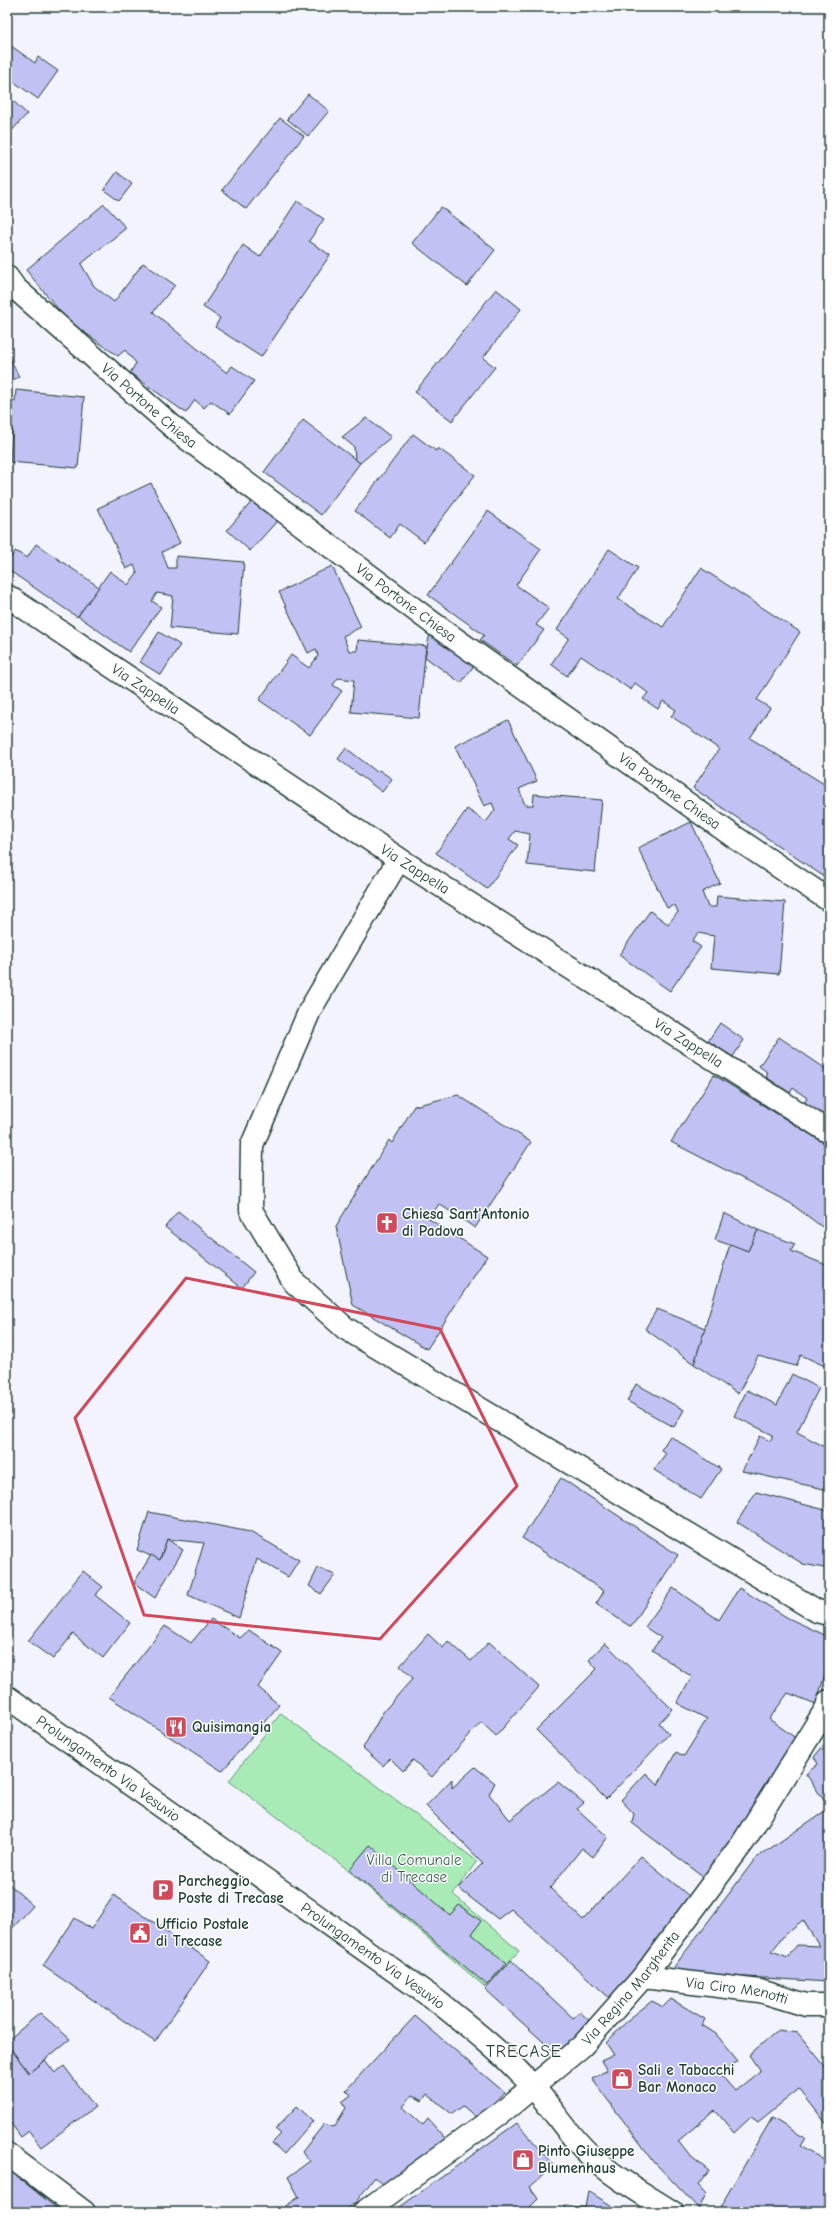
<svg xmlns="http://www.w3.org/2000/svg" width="836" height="2219" font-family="'Comic Neue',sans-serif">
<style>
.green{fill:#a8ebb6;stroke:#649475}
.building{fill:#c1c1f3;stroke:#1f3d34;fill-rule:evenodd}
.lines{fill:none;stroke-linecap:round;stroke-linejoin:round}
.minor-casing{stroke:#1f3d34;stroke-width:25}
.minor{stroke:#fff;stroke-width:22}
.marked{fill:none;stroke:#d1495b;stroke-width:3;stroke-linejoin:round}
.labels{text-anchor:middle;stroke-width:3;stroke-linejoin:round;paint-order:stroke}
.street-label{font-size:15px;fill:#1f3d34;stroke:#fff}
.poi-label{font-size:15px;font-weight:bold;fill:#1f3d34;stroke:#fff;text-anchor:start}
.park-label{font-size:15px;fill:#3a604e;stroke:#fff}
.quarter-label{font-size:17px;letter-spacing:1px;fill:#1f3d34;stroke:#fff}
</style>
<rect width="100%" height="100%" fill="#f3f3fd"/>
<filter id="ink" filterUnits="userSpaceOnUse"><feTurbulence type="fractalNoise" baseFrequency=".025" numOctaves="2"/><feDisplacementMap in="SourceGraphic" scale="8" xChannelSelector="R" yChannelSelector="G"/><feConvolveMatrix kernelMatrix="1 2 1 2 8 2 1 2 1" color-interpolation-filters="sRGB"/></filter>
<g filter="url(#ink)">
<path class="green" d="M 281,1713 L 477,1861 L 453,1894 L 519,1951 L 485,1987 L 343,1866 L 229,1781 Z"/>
<g class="building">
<path d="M 7,43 L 35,63 L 38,57 L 58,71 L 38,99 L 7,77 Z"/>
<path d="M 308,94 L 329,111 L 308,136 L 287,119 Z"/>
<path d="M 7,95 L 27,114 L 7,136 Z"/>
<path d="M 280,118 L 304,136 L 246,209 L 222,190 Z"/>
<path d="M 117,172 L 132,184 L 119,201 L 104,190 Z"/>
<path d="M 297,201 L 324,219 L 309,241 L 330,255 L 261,357 L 215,327 L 220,318 L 203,307 L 243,245 L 260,257 Z"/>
<path d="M 104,204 L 126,228 L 81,264 L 94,286 L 114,302 L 143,263 L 175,285 L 153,312 L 227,373 L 232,366 L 254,381 L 230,414 L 211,401 L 204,408 L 195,400 L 186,413 L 130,373 L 136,363 L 125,350 L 118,356 L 67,320 L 26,270 Z"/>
<path d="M 441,207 L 495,250 L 467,286 L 412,243 Z"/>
<path d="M 496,289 L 521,309 L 483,358 L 495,367 L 452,421 L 415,392 Z"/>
<path d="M 7,352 L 19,377 L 7,383 Z"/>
<path d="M 16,390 L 84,397 L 78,468 L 10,462 L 12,430 L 7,430 L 7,400 L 15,401 Z"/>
<path d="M 366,418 L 391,437 L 360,463 L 355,460 L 354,447 L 342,437 Z"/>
<path d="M 303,420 L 360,463 L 321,515 L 264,472 Z"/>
<path d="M 413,434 L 436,451 L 438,448 L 475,475 L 424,542 L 400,524 L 390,538 L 355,511 Z"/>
<path d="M 151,483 L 180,543 L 162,552 L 168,568 L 176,568 L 176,556 L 244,562 L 238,634 L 170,628 L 173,596 L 157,593 L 152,601 L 161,607 L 129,652 L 78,616 L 110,571 L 128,585 L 137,573 L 134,565 L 126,569 L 98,508 Z"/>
<path d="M 254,499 L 278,520 L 250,551 L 227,530 Z"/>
<path d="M 488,511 L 541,549 L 516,585 L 549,608 L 536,625 L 544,630 L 517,666 L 480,640 L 484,635 L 428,595 Z"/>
<path d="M 36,544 L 99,587 L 77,617 L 7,569 L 7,564 L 15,551 L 27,558 Z"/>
<path d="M 609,549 L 638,568 L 618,599 L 663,627 L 701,568 L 800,632 L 757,700 L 770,708 L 750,738 L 829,787 L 829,880 L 693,788 L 719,749 L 671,716 L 676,710 L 663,701 L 658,709 L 643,699 L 648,693 L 635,683 L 631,690 L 581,656 L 567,676 L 551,664 L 569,638 L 557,630 Z"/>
<path d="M 332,566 L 361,627 L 343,636 L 349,651 L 357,651 L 358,640 L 426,646 L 419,718 L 351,712 L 354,680 L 338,678 L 333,685 L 342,691 L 310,735 L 259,700 L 291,655 L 309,668 L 318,656 L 316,649 L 308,653 L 279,592 Z"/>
<path d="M 159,632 L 180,645 L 161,675 L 140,662 Z"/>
<path d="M 430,633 L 475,664 L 461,683 L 425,657 Z"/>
<path d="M 508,720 L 537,781 L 519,789 L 525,805 L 533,805 L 534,794 L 602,800 L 595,872 L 527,865 L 530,834 L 515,831 L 509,839 L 518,845 L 487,889 L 436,853 L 467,809 L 486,822 L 495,810 L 492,803 L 484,806 L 455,746 Z"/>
<path d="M 346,748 L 377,772 L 379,770 L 392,779 L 382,792 L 338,759 Z"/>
<path d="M 691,822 L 720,883 L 702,892 L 708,907 L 716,907 L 717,896 L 785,902 L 779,974 L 711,968 L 714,936 L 698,933 L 692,941 L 701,947 L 670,991 L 619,955 L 650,911 L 668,924 L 678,912 L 675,905 L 667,908 L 638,848 Z"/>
<path d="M 720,1023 L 744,1040 L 730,1061 L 706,1044 Z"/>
<path d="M 779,1037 L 829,1071 L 829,1120 L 804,1104 L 807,1098 L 793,1088 L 790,1093 L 766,1077 L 768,1073 L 759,1066 Z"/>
<path d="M 714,1075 L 829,1146 L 829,1232 L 790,1203 L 671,1142 Z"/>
<path d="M 458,1095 L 531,1142 L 475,1228 L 439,1204 L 429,1219 L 487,1256 L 427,1349 L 353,1305 L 336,1226 L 389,1140 L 392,1143 L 414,1106 Z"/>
<path d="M 178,1211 L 254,1272 L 242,1288 L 165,1227 Z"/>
<path d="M 724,1213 L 758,1230 L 748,1251 L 715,1240 Z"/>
<path d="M 758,1230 L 795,1244 L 791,1251 L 829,1266 L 829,1368 L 801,1355 L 796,1366 L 758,1356 L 738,1394 L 694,1364 L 730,1244 L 748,1251 Z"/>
<path d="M 657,1309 L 705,1328 L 694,1364 L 645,1329 Z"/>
<path d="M 792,1374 L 819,1388 L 797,1432 L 827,1448 L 829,1455 L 829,1474 L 827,1474 L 824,1489 L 742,1471 L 760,1436 L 770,1441 L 773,1435 L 734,1416 L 747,1390 L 777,1405 Z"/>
<path d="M 636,1384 L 684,1410 L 674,1427 L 627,1401 Z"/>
<path d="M 670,1436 L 721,1469 L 701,1499 L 654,1470 L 666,1453 L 661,1450 Z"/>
<path d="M 561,1478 L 678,1555 L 631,1627 L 596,1604 L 604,1591 L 522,1538 Z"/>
<path d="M 756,1492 L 829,1511 L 829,1569 L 803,1564 L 737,1522 Z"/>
<path d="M 149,1512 L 250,1532 L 299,1560 L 288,1577 L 257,1559 L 239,1618 L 188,1595 L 204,1543 L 167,1539 L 160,1560 L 137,1550 Z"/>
<path d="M 167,1539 L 183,1550 L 155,1598 L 134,1583 L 151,1555 L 160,1560 Z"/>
<path d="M 318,1568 L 335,1575 L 321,1594 L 309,1586 Z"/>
<path d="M 83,1571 L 103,1587 L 95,1595 L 130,1623 L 103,1658 L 73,1634 L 53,1659 L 28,1641 Z"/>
<path d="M 673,1588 L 719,1620 L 739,1588 L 788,1618 L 829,1637 L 825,1674 L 816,1704 L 788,1693 L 769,1719 L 797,1739 L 735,1839 L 704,1877 L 632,1823 L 634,1814 L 621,1800 L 646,1773 L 658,1785 L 676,1752 L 684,1756 L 707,1719 L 677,1703 L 692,1677 L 652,1650 L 661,1638 L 645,1627 Z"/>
<path d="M 211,1619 L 240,1638 L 249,1630 L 282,1653 L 258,1687 L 279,1705 L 222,1771 L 109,1697 L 165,1626 L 191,1643 Z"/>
<path d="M 428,1634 L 443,1648 L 448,1641 L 471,1661 L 489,1642 L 539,1687 L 496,1736 L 481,1722 L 432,1777 L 413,1760 L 403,1771 L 390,1758 L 383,1766 L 363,1748 L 383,1712 L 413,1678 L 400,1666 Z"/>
<path d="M 605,1643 L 672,1709 L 659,1723 L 669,1734 L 606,1799 L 536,1730 L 597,1669 L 589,1660 Z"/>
<path d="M 829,1739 L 829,1808 L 806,1774 L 818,1764 L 814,1757 Z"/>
<path d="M 475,1767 L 495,1783 L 489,1794 L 510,1820 L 558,1782 L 584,1803 L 577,1809 L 608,1837 L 593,1857 L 582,1848 L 550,1888 L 583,1920 L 641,1856 L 689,1896 L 664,1936 L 614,2002 L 511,1909 L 498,1919 L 458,1888 L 483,1863 L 426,1806 L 452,1779 L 452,1788 Z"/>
<path d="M 829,1808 L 829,1982 L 680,1973 L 674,1967 L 755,1859 ZM 803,1920 L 819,1946 L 797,1945 L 788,1957 L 772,1951 L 785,1934 Z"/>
<path d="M 370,1845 L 450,1915 L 459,1905 L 481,1921 L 472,1934 L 506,1963 L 487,1985 L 349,1870 Z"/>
<path d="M 7,1882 L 33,1906 L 7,1934 Z"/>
<path d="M 114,1895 L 210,1961 L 155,2042 L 43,1966 L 75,1918 L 91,1929 Z"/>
<path d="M 511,1960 L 573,2018 L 580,2012 L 592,2023 L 560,2057 L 485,1989 Z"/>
<path d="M 671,1999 L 705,2019 L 702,2025 L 716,2034 L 738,2061 L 720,2074 L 735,2091 L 760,2071 L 749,2055 L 778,2030 L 798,2033 L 829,2071 L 829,2127 L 799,2089 L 758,2122 L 751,2117 L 734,2133 L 715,2110 L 678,2141 L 689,2155 L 709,2171 L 698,2185 L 706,2194 L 699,2209 L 655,2163 L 592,2079 L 607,2070 L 601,2061 L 614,2055 L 606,2043 L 629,2019 L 652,2001 L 663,2007 Z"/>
<path d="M 40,2013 L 70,2039 L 29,2073 L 7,2044 L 7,2041 Z"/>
<path d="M 415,2016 L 504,2092 L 478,2119 L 463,2106 L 452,2114 L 427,2094 L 422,2101 L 412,2095 L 403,2107 L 423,2125 L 428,2119 L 450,2144 L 386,2187 L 375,2177 L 355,2203 L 342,2212 L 277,2212 L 299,2197 L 288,2177 L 310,2161 L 302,2152 L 324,2124 L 334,2127 L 346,2108 L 342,2102 L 351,2095 L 346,2090 Z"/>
<path d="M 7,2044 L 29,2073 L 45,2060 L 55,2073 L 64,2066 L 95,2107 L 41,2147 L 29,2131 L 21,2137 L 7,2118 Z"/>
<path d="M 297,2106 L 313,2121 L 284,2154 L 272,2143 L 281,2134 L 275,2129 Z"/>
<path d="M 772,2118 L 805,2138 L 800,2146 L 829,2163 L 829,2212 L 717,2212 Z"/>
<path d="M 517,2123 L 554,2165 L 530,2187 L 538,2199 L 525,2212 L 393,2212 Z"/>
<path d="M 7,2168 L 61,2212 L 7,2212 Z"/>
<path d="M 588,2191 L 622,2212 L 564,2212 L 566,2205 L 585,2208 Z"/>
</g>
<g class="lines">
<g class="minor-casing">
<g id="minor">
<path id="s1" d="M 7,277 L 15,288 L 181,434 L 434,624 L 733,836 L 829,900"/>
<path id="s2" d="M 7,596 L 399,859 L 829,1132"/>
<path d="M 399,859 L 310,1010 L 252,1145 L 251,1210 L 294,1282 L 345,1328 L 817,1611 L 829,1614"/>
<path id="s3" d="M 7,1697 L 437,2001 C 471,2028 505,2055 534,2088 C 554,2110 568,2135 590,2155 C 614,2178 644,2194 672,2212"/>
<path id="s4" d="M 643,1977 L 760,1991 L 806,2005 L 829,2005"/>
<path d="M 7,2154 L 84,2212"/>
<path id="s5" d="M 364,2212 L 506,2109 L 582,2046 L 643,1977 L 744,1841 L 826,1709 L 829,1701"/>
</g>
</g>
<use href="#minor" class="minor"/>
</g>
</g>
<path class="marked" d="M 186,1278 L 440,1329 L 517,1486 L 380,1639 L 144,1615 L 75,1418 Z"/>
<defs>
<g id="church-square" transform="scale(1.15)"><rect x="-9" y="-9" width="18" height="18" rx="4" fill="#d1495b" stroke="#fff"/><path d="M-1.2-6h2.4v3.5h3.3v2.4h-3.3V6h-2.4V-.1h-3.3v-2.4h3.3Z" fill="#fff"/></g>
<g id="restaurant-square" transform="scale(1.15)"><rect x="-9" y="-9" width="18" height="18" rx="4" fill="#d1495b" stroke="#fff"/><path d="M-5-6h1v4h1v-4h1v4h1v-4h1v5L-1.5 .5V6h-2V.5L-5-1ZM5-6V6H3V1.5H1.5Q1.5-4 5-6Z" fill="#fff"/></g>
<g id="parking-square" transform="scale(1.15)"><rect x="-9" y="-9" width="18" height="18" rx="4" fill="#d1495b" stroke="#fff"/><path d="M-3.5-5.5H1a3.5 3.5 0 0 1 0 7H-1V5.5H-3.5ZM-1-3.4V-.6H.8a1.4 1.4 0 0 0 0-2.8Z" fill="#fff"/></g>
<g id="civic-square" transform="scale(1.15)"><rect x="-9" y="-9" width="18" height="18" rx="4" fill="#d1495b" stroke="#fff"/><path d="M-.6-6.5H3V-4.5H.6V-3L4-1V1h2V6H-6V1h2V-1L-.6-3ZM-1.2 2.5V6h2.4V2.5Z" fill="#fff"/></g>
<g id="shop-square" transform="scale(1.15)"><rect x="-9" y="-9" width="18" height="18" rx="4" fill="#d1495b" stroke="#fff"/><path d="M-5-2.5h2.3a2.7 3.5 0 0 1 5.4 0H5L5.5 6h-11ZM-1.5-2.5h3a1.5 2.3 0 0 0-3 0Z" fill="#fff"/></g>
</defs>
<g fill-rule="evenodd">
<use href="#church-square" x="387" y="1223"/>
<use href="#restaurant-square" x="176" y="1727"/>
<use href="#parking-square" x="163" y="1890"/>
<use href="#civic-square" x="140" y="1933"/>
<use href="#shop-square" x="622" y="2079"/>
<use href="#shop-square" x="523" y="2160"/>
</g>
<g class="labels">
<g class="street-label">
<text dy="5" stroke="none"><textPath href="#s1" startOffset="192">Via Portone Chiesa</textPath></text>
<text dy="5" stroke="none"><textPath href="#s1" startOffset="516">Via Portone Chiesa</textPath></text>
<text dy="5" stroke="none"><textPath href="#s2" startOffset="167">Via Zappella</textPath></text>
<text dy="5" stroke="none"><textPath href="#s1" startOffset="840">Via Portone Chiesa</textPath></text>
<text dy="5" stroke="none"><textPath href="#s2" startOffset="491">Via Zappella</textPath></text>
<text dy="5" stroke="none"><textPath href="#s2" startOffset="815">Via Zappella</textPath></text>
<text dy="5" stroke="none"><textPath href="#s3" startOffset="124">Prolungamento Via Vesuvio</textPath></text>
<text dy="5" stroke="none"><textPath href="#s3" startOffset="448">Prolungamento Via Vesuvio</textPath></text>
<text dy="5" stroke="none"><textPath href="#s5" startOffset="350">Via Regina Margherita</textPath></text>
<text dy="5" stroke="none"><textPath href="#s4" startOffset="95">Via Ciro Menotti</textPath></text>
</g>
<g class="poi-label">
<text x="402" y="1219">Chiesa Sant'Antonio<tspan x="402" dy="17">di Padova</tspan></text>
<text x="192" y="1732">Quisimangia</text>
<text x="178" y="1886">Parcheggio<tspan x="178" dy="17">Poste di Trecase</tspan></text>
<text x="156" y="1929">Ufficio Postale<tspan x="156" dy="17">di Trecase</tspan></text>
<text x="638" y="2075">Sali e Tabacchi<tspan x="638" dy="17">Bar Monaco</tspan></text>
<text x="538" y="2156">Pinto Giuseppe<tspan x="538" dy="17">Blumenhaus</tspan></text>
</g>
<g class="park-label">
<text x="414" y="1865">Villa Comunale<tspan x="414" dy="17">di Trecase</tspan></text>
</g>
<g class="quarter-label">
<text x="524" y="2057">TRECASE</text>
</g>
</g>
<rect width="836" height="2219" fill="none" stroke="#fff" stroke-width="24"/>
<rect x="12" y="12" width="812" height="2195" fill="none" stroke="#1f3d34" stroke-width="1.5" filter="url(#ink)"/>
</svg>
